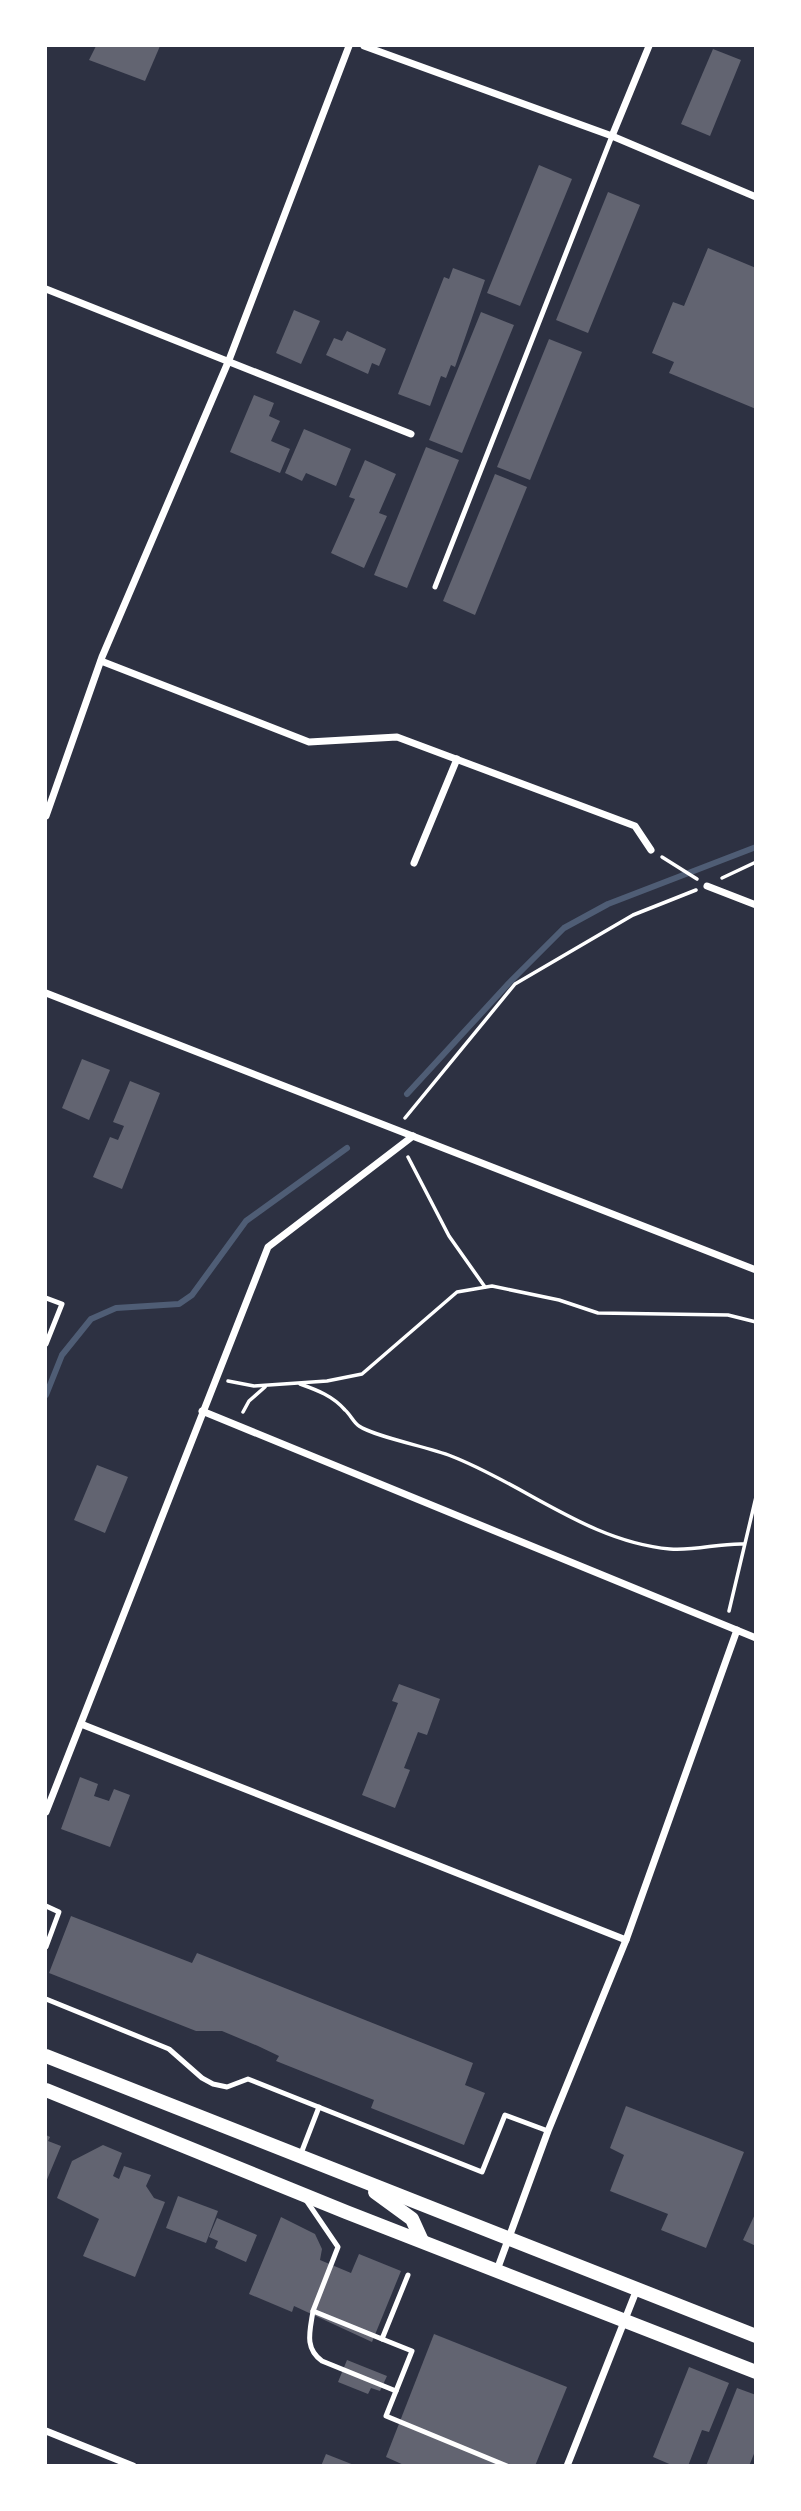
<svg xmlns="http://www.w3.org/2000/svg" width="801" height="2511" font-family="'Crimson Pro',serif">
<style>
.lines{fill:none;stroke-linecap:round;stroke-linejoin:round}
.stream{stroke:#4f5d75;stroke-width:6}
.building{fill:#626471}
.path{stroke:#fff;stroke-width:3.5}
.service{stroke:#fff;stroke-width:5}
.minor{stroke:#fff;stroke-width:7}
.secondary{stroke:#fff;stroke-width:14}
</style>
<rect width="100%" height="100%" fill="#2d3142"/>
<g class="lines">
<g class="stream">
<path d="M 407,1094 L 509,983 L 564,928 L 608,904 L 756,847"/>
<path d="M 46,1395 L 62,1355 L 91,1319 L 116,1308 L 179,1304 L 192,1295 L 246,1221 L 347,1148"/>
</g>
</g>
<g class="building">
<path d="M 96,46 L 160,46 L 145,81 L 89,60 Z"/>
<path d="M 713,49 L 741,60 L 710,136 L 681,124 Z"/>
<path d="M 539,165 L 572,179 L 520,306 L 487,293 Z"/>
<path d="M 608,192 L 640,205 L 588,333 L 556,320 Z"/>
<path d="M 708,248 L 756,268 L 756,409 L 669,373 L 674,362 L 652,353 L 673,302 L 684,306 Z"/>
<path d="M 453,268 L 485,280 L 455,367 L 451,365 L 446,378 L 441,376 L 430,406 L 398,394 L 444,277 L 449,279 Z"/>
<path d="M 294,310 L 320,321 L 301,364 L 276,353 Z"/>
<path d="M 481,312 L 514,325 L 462,453 L 429,440 Z"/>
<path d="M 347,331 L 386,349 L 379,366 L 372,363 L 368,374 L 326,355 L 334,338 L 342,341 Z"/>
<path d="M 549,339 L 582,352 L 530,480 L 497,467 Z"/>
<path d="M 254,395 L 274,403 L 269,416 L 280,421 L 271,441 L 290,449 L 280,473 L 230,452 Z"/>
<path d="M 304,429 L 351,449 L 336,486 L 306,473 L 302,481 L 285,473 Z"/>
<path d="M 426,447 L 459,460 L 407,588 L 374,575 Z"/>
<path d="M 365,460 L 396,474 L 379,513 L 387,516 L 364,568 L 331,553 L 355,499 L 349,497 Z"/>
<path d="M 495,474 L 527,487 L 475,615 L 443,601 Z"/>
<path d="M 82,1059 L 110,1070 L 89,1120 L 62,1108 Z"/>
<path d="M 130,1081 L 160,1093 L 122,1189 L 93,1177 L 110,1137 L 118,1140 L 124,1126 L 113,1122 Z"/>
<path d="M 97,1465 L 128,1477 L 105,1533 L 74,1520 Z"/>
<path d="M 399,1684 L 440,1699 L 427,1735 L 418,1732 L 404,1768 L 410,1770 L 395,1808 L 362,1795 L 398,1703 L 392,1701 Z"/>
<path d="M 80,1777 L 98,1784 L 94,1796 L 109,1801 L 114,1789 L 130,1795 L 110,1847 L 61,1829 Z"/>
<path d="M 71,1916 L 192,1963 L 197,1953 L 473,2063 L 465,2085 L 485,2093 L 464,2145 L 371,2108 L 374,2100 L 276,2061 L 279,2056 L 258,2046 L 222,2031 L 196,2031 L 49,1973 Z"/>
<path d="M 626,2106 L 744,2152 L 706,2248 L 661,2230 L 668,2214 L 610,2191 L 624,2155 L 610,2148 Z"/>
<path d="M 46,2135 L 50,2137 L 48,2141 L 61,2146 L 46,2182 Z"/>
<path d="M 103,2145 L 122,2153 L 113,2176 L 119,2179 L 124,2166 L 151,2175 L 146,2186 L 154,2198 L 165,2202 L 135,2277 L 83,2256 L 99,2219 L 57,2198 L 72,2161 Z"/>
<path d="M 178,2196 L 218,2211 L 206,2243 L 166,2228 Z"/>
<path d="M 756,2212 L 756,2246 L 743,2240 Z"/>
<path d="M 281,2217 L 315,2234 L 322,2249 L 320,2260 L 351,2273 L 359,2254 L 401,2271 L 372,2342 L 294,2306 L 292,2312 L 249,2294 Z"/>
<path d="M 217,2218 L 257,2235 L 246,2262 L 215,2248 L 218,2241 L 209,2237 Z"/>
<path d="M 434,2334 L 567,2387 L 535,2466 L 406,2466 L 386,2457 Z"/>
<path d="M 347,2360 L 387,2376 L 380,2391 L 371,2388 L 368,2394 L 338,2382 Z"/>
<path d="M 689,2367 L 729,2383 L 709,2432 L 702,2430 L 688,2466 L 674,2466 L 653,2457 Z"/>
<path d="M 737,2388 L 756,2395 L 756,2449 L 749,2466 L 706,2466 Z"/>
<path d="M 326,2454 L 354,2465 L 354,2466 L 321,2466 Z"/>
</g>
<g class="lines">
<g class="path">
<path d="M 662,857 L 697,879"/>
<path d="M 722,878 L 756,862"/>
<path d="M 405,1118 L 515,984 L 633,915 L 696,890"/>
<path d="M 408,1157 L 449,1236 L 485,1287"/>
<path d="M 228,1381 L 254,1386 L 327,1381 L 362,1374 L 457,1292 L 492,1286 L 559,1300 L 598,1313 L 728,1315 L 756,1322"/>
<path d="M 300,1384 C 317,1390 333,1396 345,1410 C 350,1414 354,1423 359,1426 C 375,1437 429,1447 451,1456 C 524,1484 589,1542 670,1549 C 696,1551 719,1543 744,1544"/>
<path d="M 243,1412 L 249,1401 L 265,1387"/>
<path d="M 729,1611 L 756,1497"/>
</g>
<g class="service">
<path d="M 435,587 L 612,136"/>
<path d="M 46,1298 L 62,1304 L 46,1344"/>
<path d="M 46,1906 L 59,1912 L 46,1947"/>
<path d="M 46,1999 L 169,2049 L 202,2078 L 213,2084 L 227,2087 L 248,2079 L 482,2172 L 505,2115 L 548,2131"/>
<path d="M 300,2156 L 319,2107"/>
<path d="M 306,2200 L 338,2247 L 313,2311 L 382,2339 L 408,2275"/>
<path d="M 313,2311 C 310,2331 304,2348 322,2361 L 396,2391"/>
<path d="M 382,2339 L 412,2351 L 386,2416 L 507,2466"/>
</g>
<g class="minor">
<path d="M 364,46 L 612,136 L 756,197"/>
<path d="M 612,136 L 649,46"/>
<path d="M 46,289 L 411,434"/>
<path d="M 101,661 L 309,742 L 397,737 L 635,826 L 651,850"/>
<path d="M 46,816 L 102,657 L 229,360 L 349,46"/>
<path d="M 414,863 L 457,759"/>
<path d="M 707,886 L 756,905"/>
<path d="M 46,993 L 756,1270"/>
<path d="M 202,1411 L 756,1638"/>
<path d="M 81,1724 L 626,1940"/>
<path d="M 46,1812 L 268,1247 L 413,1136"/>
<path d="M 497,2270 L 548,2131 L 626,1940 L 737,1630"/>
<path d="M 46,2431 L 133,2466"/>
<path d="M 567,2466 L 637,2289"/>
</g>
<g class="secondary">
<path d="M 46,2056 L 756,2336"/>
<path d="M 46,2090 L 346,2212 L 756,2372"/>
<path d="M 375,2192 L 412,2219 L 422,2241"/>
</g>
</g>
<rect width="801" height="2511" fill="none" stroke="#ffffff" stroke-width="94"/>
</svg>
